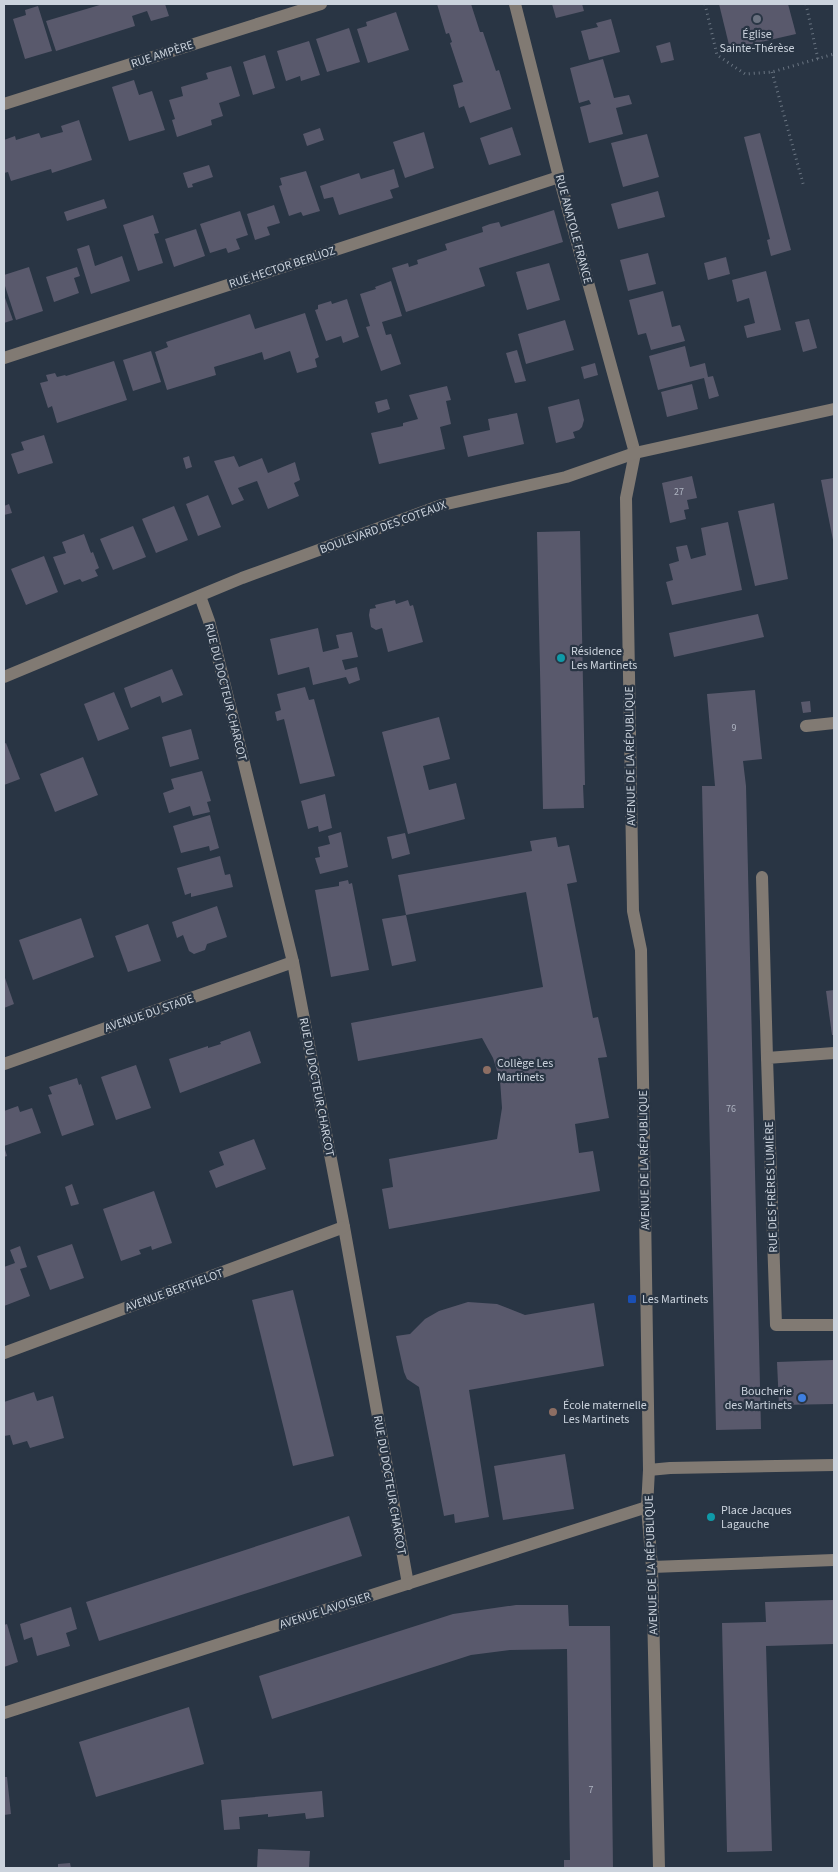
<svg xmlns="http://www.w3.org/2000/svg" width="838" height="1872" font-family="'Source Sans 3',sans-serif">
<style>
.building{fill:#59596c}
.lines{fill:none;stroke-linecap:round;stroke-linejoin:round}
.path{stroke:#697481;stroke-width:3;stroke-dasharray:1 4;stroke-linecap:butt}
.minor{stroke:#817a73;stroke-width:12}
.worship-dot{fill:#6b7280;stroke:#293544;stroke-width:2}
.culture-dot{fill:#0f9aa8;stroke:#293544;stroke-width:2}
.education-dot{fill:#8d6e63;stroke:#293544;stroke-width:2}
.transit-dot{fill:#1a4fb4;stroke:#293544;stroke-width:2}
.shop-dot{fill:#3f7fe0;stroke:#293544;stroke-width:2}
.labels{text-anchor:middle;stroke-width:4.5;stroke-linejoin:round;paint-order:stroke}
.number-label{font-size:10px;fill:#aeb4c1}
.poi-label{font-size:12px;fill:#cbd3dd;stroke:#293544;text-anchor:start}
.street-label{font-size:12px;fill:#cbd3dd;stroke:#293544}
</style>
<rect width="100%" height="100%" fill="#293544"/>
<g class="building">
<path d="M 103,4 L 165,4 L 169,16 L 151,21 L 147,11 L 132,16 L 135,26 L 56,51 L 46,21 Z"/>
<path d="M 437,4 L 471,4 L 480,32 L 483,32 L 496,71 L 499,70 L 511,109 L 470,123 L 464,106 L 459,108 L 453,85 L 463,82 L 450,43 L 452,42 L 449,33 L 446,34 Z"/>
<path d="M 552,4 L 582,4 L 584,11 L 556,18 Z"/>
<path d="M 719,4 L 788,4 L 796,34 L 730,49 Z"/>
<path d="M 38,6 L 52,51 L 25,59 L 13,19 L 26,15 L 25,10 Z"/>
<path d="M 396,12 L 409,50 L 368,63 L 357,29 L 367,26 L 366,22 Z"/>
<path d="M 611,19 L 620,52 L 589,60 L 581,31 L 598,27 L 596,23 Z"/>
<path d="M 349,28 L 360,62 L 327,72 L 316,39 Z"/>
<path d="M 309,41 L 320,75 L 301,81 L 300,76 L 286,81 L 277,51 Z"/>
<path d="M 670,42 L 674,60 L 661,63 L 656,46 Z"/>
<path d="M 265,55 L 275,88 L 253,95 L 243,62 Z"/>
<path d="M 603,59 L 614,98 L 629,95 L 632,104 L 616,108 L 623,134 L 589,143 L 580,107 L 591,104 L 589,100 L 579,103 L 570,68 Z"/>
<path d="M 231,66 L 240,96 L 219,103 L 223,116 L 211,120 L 212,125 L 177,137 L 172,120 L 175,119 L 169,100 L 183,96 L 181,87 L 208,79 L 206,73 Z"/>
<path d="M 134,80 L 139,95 L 152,91 L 165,130 L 129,141 L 112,87 Z"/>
<path d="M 79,120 L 92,160 L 52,173 L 51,169 L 11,181 L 8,172 L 4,173 L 4,140 L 15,136 L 16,140 L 39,133 L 41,138 L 63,132 L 61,126 Z"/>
<path d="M 512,127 L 521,155 L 489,165 L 480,138 Z"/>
<path d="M 320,128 L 324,140 L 307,146 L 303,134 Z"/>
<path d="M 424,132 L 434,168 L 405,178 L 393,142 Z"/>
<path d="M 760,133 L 791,250 L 771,256 L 767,240 L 770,239 L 744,137 Z"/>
<path d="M 647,134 L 659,177 L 623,187 L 611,143 Z"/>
<path d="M 209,165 L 213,177 L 192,184 L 193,187 L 188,188 L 183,173 Z"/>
<path d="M 394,169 L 399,187 L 390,190 L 393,198 L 339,215 L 333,197 L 324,199 L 320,186 L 359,173 L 361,179 Z"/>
<path d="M 306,171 L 320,211 L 303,216 L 301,212 L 289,216 L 279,186 L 282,185 L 280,178 Z"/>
<path d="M 658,191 L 665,217 L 618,229 L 611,204 Z"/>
<path d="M 104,199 L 107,208 L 67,221 L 64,212 Z"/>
<path d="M 274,205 L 280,223 L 267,227 L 270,235 L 255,240 L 247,214 Z"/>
<path d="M 554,210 L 563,242 L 479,268 L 485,286 L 406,312 L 392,268 L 408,263 L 409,267 L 418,264 L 417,260 L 447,250 L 445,244 L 483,232 L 482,227 L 490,224 L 499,222 L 501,227 Z"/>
<path d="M 240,211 L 248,235 L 236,239 L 240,249 L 228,253 L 226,248 L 210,253 L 200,224 Z"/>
<path d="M 153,215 L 159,233 L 154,234 L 163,263 L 138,271 L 123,225 Z"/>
<path d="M 196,229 L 205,256 L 174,267 L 165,239 Z"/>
<path d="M 89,245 L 95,266 L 122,256 L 130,281 L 91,294 L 77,249 Z"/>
<path d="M 648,253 L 656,284 L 628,291 L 620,260 Z"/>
<path d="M 726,257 L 730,274 L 708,280 L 704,263 Z"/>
<path d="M 549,263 L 560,300 L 527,310 L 516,272 Z"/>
<path d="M 29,267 L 43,311 L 16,320 L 4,283 L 4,275 Z"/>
<path d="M 77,267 L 80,276 L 74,278 L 79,293 L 54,302 L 46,277 Z"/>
<path d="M 766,271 L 781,330 L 747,338 L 744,326 L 755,323 L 749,298 L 737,302 L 732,280 Z"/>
<path d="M 391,281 L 402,316 L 382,322 L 386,335 L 391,334 L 401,364 L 381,371 L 366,327 L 370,326 L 360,294 L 376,289 L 375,287 Z"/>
<path d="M 663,291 L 672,327 L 680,325 L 685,341 L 651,350 L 646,333 L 638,335 L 629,300 Z"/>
<path d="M 4,295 L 13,320 L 4,323 Z"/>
<path d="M 347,299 L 359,337 L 343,343 L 341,336 L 326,341 L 315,310 L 318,309 L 318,305 L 331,301 L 332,304 Z"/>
<path d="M 305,313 L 319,357 L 315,359 L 317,367 L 297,373 L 290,351 L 264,360 L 262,352 L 214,367 L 216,375 L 167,390 L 155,352 L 168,347 L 166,342 L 250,314 L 255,329 Z"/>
<path d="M 809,319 L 817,348 L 803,352 L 795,322 Z"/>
<path d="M 565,320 L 574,350 L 526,364 L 518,334 Z"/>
<path d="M 685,346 L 690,367 L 705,363 L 708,377 L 713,376 L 719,396 L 709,399 L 704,378 L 658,390 L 649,356 Z"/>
<path d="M 517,350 L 526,381 L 515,383 L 506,353 Z"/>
<path d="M 151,351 L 161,382 L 133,391 L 123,360 Z"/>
<path d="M 114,361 L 127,400 L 57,423 L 52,406 L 48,408 L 40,383 L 48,381 L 46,375 L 55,373 L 57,377 L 65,375 L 66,376 Z"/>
<path d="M 595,363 L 598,375 L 584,379 L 581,367 Z"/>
<path d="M 692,384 L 698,409 L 667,417 L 661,392 Z"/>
<path d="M 447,386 L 451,400 L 446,401 L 451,424 L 440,427 L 445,449 L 379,464 L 371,433 L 403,426 L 403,423 L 418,419 L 409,395 Z"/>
<path d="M 387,399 L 390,409 L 378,413 L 375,402 Z"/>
<path d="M 579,399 L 584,420 L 582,427 L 579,430 L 573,432 L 575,438 L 556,443 L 548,407 Z"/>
<path d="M 517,413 L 524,444 L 468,457 L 463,436 L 490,430 L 488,419 Z"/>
<path d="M 44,435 L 53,463 L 18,474 L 11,454 L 24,450 L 21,442 Z"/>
<path d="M 189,456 L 192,467 L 186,469 L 183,458 Z"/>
<path d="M 234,456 L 239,467 L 262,458 L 268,473 L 295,462 L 300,480 L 294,483 L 299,496 L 268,509 L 257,481 L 238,488 L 244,500 L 232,505 L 214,461 Z"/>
<path d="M 692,476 L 697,498 L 687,500 L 689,509 L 684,510 L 686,519 L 670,523 L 662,483 Z"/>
<path d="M 834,478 L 834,539 L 833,540 L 821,480 Z"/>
<path d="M 208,495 L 221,527 L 198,536 L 186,504 Z"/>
<path d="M 774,503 L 788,579 L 755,586 L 738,511 Z"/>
<path d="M 9,504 L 12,513 L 4,515 L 4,506 Z"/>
<path d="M 174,506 L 188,540 L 156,553 L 142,519 Z"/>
<path d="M 728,522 L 742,590 L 672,605 L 666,582 L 673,580 L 669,564 L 679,561 L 676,547 L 687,545 L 691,559 L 706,555 L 701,528 Z"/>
<path d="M 133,526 L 146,557 L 113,570 L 100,539 Z"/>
<path d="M 580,531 L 585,785 L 583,785 L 584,808 L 543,809 L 537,532 Z"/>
<path d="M 84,534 L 91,553 L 93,552 L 99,568 L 95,570 L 98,576 L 82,582 L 80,579 L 64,585 L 53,557 L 66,553 L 62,542 Z"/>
<path d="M 44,556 L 58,592 L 26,605 L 11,569 Z"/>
<path d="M 395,600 L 396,604 L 408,600 L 410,606 L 413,605 L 423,642 L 388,652 L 382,628 L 376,630 L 371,627 L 369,615 L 370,609 L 376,608 L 375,605 Z"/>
<path d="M 758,614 L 764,637 L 674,657 L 669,633 Z"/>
<path d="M 318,628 L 323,652 L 339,648 L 336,635 L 352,632 L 358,657 L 342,660 L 345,670 L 357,667 L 360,680 L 349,684 L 346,677 L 313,685 L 309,667 L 278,675 L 270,639 Z"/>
<path d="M 172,669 L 183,695 L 162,703 L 160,696 L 131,708 L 124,688 Z"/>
<path d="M 305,687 L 309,700 L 314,699 L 335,776 L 300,784 L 284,719 L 277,721 L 275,712 L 281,710 L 277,694 Z"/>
<path d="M 755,690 L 762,759 L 743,761 L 746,786 L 761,1429 L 716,1430 L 702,786 L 715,786 L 707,694 Z"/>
<path d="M 114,692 L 129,729 L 98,741 L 84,704 Z"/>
<path d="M 810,701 L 811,712 L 803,713 L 801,702 Z"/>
<path d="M 439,717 L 450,759 L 423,766 L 429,790 L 456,783 L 465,819 L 408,834 L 382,732 Z"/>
<path d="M 191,729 L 199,759 L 170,767 L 162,737 Z"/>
<path d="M 6,743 L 20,779 L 4,785 L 4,744 Z"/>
<path d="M 83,757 L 98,795 L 55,812 L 40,774 Z"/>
<path d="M 202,771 L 211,801 L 207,802 L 210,812 L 193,816 L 190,806 L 169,813 L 163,793 L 174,789 L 171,779 Z"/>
<path d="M 325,794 L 332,828 L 319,832 L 318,826 L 308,829 L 301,801 Z"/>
<path d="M 210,815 L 219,848 L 210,851 L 209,846 L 181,853 L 173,826 Z"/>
<path d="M 341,832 L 348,867 L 320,874 L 315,858 L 320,857 L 318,847 L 330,844 L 328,836 Z"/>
<path d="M 405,833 L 410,854 L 392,859 L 387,837 Z"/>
<path d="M 556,837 L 558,847 L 569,845 L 577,882 L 567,884 L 593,1018 L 598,1017 L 607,1057 L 598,1058 L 609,1118 L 575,1124 L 579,1153 L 593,1151 L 600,1191 L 389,1229 L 382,1189 L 393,1187 L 389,1159 L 497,1139 L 502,1108 L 500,1080 L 493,1058 L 482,1038 L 358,1061 L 351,1023 L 543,987 L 526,892 L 406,915 L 398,875 L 532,851 L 530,841 Z"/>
<path d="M 220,856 L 225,875 L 230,874 L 233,887 L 191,897 L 191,893 L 185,895 L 177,868 Z"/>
<path d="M 348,880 L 349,884 L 352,883 L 369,970 L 331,977 L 315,890 L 339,886 L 339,882 Z"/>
<path d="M 217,906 L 227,937 L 207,944 L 205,950 L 194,954 L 189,951 L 183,935 L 177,938 L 172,922 Z"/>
<path d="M 406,915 L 416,961 L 392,966 L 382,919 Z"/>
<path d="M 81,918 L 94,957 L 33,980 L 19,940 Z"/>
<path d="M 148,924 L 161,961 L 128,972 L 115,936 Z"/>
<path d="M 4,975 L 14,1004 L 4,1008 Z"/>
<path d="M 834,990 L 834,1035 L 832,1035 L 826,991 Z"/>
<path d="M 250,1031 L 261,1063 L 180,1093 L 169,1059 L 208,1046 L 208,1048 L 221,1044 L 220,1042 Z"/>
<path d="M 136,1065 L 151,1108 L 116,1120 L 101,1077 Z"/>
<path d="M 77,1078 L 79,1085 L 81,1084 L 94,1125 L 62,1136 L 48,1095 L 52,1094 L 49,1087 Z"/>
<path d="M 18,1106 L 20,1112 L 32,1108 L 41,1133 L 4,1146 L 7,1156 L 4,1157 L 4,1111 Z"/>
<path d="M 254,1139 L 266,1169 L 216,1188 L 209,1171 L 224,1165 L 219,1152 Z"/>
<path d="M 72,1184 L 79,1204 L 71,1206 L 65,1187 Z"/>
<path d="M 154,1191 L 172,1243 L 152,1250 L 151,1246 L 139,1250 L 141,1254 L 121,1261 L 103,1209 Z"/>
<path d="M 72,1244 L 84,1278 L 50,1290 L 37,1256 Z"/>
<path d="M 20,1246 L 27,1267 L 20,1269 L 30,1296 L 4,1306 L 4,1267 L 15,1263 L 10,1250 Z"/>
<path d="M 293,1290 L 334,1456 L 293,1466 L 252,1300 Z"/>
<path d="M 468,1302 L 497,1304 L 525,1315 L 594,1303 L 604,1366 L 469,1390 L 489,1517 L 455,1523 L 454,1514 L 444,1516 L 419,1387 L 407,1379 L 404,1372 L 396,1336 L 410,1334 L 425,1319 L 439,1311 Z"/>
<path d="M 834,1360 L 834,1404 L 779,1405 L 777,1362 Z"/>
<path d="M 34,1392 L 37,1401 L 53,1396 L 64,1438 L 30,1448 L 27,1441 L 13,1445 L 10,1435 L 4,1436 L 4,1402 Z"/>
<path d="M 565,1454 L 574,1509 L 503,1520 L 494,1466 Z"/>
<path d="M 349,1516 L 362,1556 L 99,1641 L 86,1602 Z"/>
<path d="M 834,1600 L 834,1644 L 766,1646 L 772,1851 L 727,1852 L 722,1623 L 766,1622 L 765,1602 Z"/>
<path d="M 516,1605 L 568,1605 L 569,1626 L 610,1626 L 613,1868 L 564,1868 L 564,1860 L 570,1860 L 567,1649 L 510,1650 L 471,1655 L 272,1719 L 259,1676 L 453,1614 Z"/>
<path d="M 71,1607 L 77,1629 L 66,1633 L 70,1646 L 37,1656 L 32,1637 L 24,1640 L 20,1624 Z"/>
<path d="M 7,1624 L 18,1662 L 4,1667 L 4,1625 Z"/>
<path d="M 189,1707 L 204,1764 L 96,1797 L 79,1742 Z"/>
<path d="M 4,1777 L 7,1777 L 11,1814 L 4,1815 Z"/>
<path d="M 322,1791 L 324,1817 L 306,1819 L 305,1813 L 268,1817 L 268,1814 L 239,1817 L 240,1829 L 224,1830 L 221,1800 Z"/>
<path d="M 258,1849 L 310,1851 L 309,1868 L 257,1868 Z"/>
<path d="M 70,1863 L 71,1868 L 58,1868 L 58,1864 Z"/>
</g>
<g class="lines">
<g class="path">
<path d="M 705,4 L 717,55 L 745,74 L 772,72 L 834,54"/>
<path d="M 806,4 L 818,59"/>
<path d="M 772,72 L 804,187"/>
</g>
<g class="minor">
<path d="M 515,4 L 559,177 L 635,453 L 626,498 L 633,911 L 641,950 L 649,1470 L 647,1507 L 652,1567 L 659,1868"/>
<path d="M 4,104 L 321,4"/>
<path d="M 4,358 L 559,177"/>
<path d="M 200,596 L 209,621 L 293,962 L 344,1227 L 408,1584"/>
<path d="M 4,677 L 242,578 L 442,505 L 566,477 L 635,453 L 834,409"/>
<path d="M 806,726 L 834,723"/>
<path d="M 762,877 L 767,1058"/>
<path d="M 834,1053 L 767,1058 L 776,1325 L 834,1325"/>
<path d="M 4,1064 L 293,962"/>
<path d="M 4,1353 L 344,1227"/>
<path d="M 649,1470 L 670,1468 L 834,1465"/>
<path d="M 652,1567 L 834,1560"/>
<path d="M 4,1713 L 647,1507"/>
</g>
</g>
<circle class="worship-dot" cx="757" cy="19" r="5"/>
<g class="culture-dot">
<circle cx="561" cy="658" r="5"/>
<circle cx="711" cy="1517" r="5"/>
</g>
<g class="education-dot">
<circle cx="487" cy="1070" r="5"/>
<circle cx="553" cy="1412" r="5"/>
</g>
<rect class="transit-dot" x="627" y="1294" width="10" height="10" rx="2.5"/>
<circle class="shop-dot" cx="802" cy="1398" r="5"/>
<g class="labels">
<g class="number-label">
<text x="679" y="495">27</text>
<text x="734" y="731">9</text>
<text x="731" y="1112">76</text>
<text x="591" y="1793">7</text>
</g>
<g class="poi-label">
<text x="757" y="38" text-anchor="middle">Église<tspan x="757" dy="14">Sainte-Thérèse</tspan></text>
<text x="571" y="655">Résidence<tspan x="571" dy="14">Les Martinets</tspan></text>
<text x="497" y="1067">Collège Les<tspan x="497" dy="14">Martinets</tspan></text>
<text x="642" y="1303">Les Martinets</text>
<text x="792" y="1395" text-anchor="end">Boucherie<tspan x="792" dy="14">des Martinets</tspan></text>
<text x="563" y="1409">École maternelle<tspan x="563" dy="14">Les Martinets</tspan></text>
<text x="721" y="1514">Place Jacques<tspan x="721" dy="14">Lagauche</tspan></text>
</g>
<g class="street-label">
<text transform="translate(162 54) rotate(-18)" y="4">RUE AMPÈRE</text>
<text transform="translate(574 229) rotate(75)" y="4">RUE ANATOLE FRANCE</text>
<text transform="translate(282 267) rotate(-18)" y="4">RUE HECTOR BERLIOZ</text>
<text transform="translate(383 527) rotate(-20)" y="4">BOULEVARD DES COTEAUX</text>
<text transform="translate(226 692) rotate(76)" y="4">RUE DU DOCTEUR CHARCOT</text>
<text transform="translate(630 756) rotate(-91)" y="4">AVENUE DE LA RÉPUBLIQUE</text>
<text transform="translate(149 1013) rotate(-19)" y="4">AVENUE DU STADE</text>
<text transform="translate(317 1087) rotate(79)" y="4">RUE DU DOCTEUR CHARCOT</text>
<text transform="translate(644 1160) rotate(-91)" y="4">AVENUE DE LA RÉPUBLIQUE</text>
<text transform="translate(771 1187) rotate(-92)" y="4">RUE DES FRÈRES LUMIÈRE</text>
<text transform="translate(174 1290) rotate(-20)" y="4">AVENUE BERTHELOT</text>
<text transform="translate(390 1485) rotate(80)" y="4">RUE DU DOCTEUR CHARCOT</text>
<text transform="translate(651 1565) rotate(-92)" y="4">AVENUE DE LA RÉPUBLIQUE</text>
<text transform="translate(325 1610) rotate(-18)" y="4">AVENUE LAVOISIER</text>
</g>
</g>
<rect width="838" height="1872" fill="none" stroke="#cbd3dd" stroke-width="10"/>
</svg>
